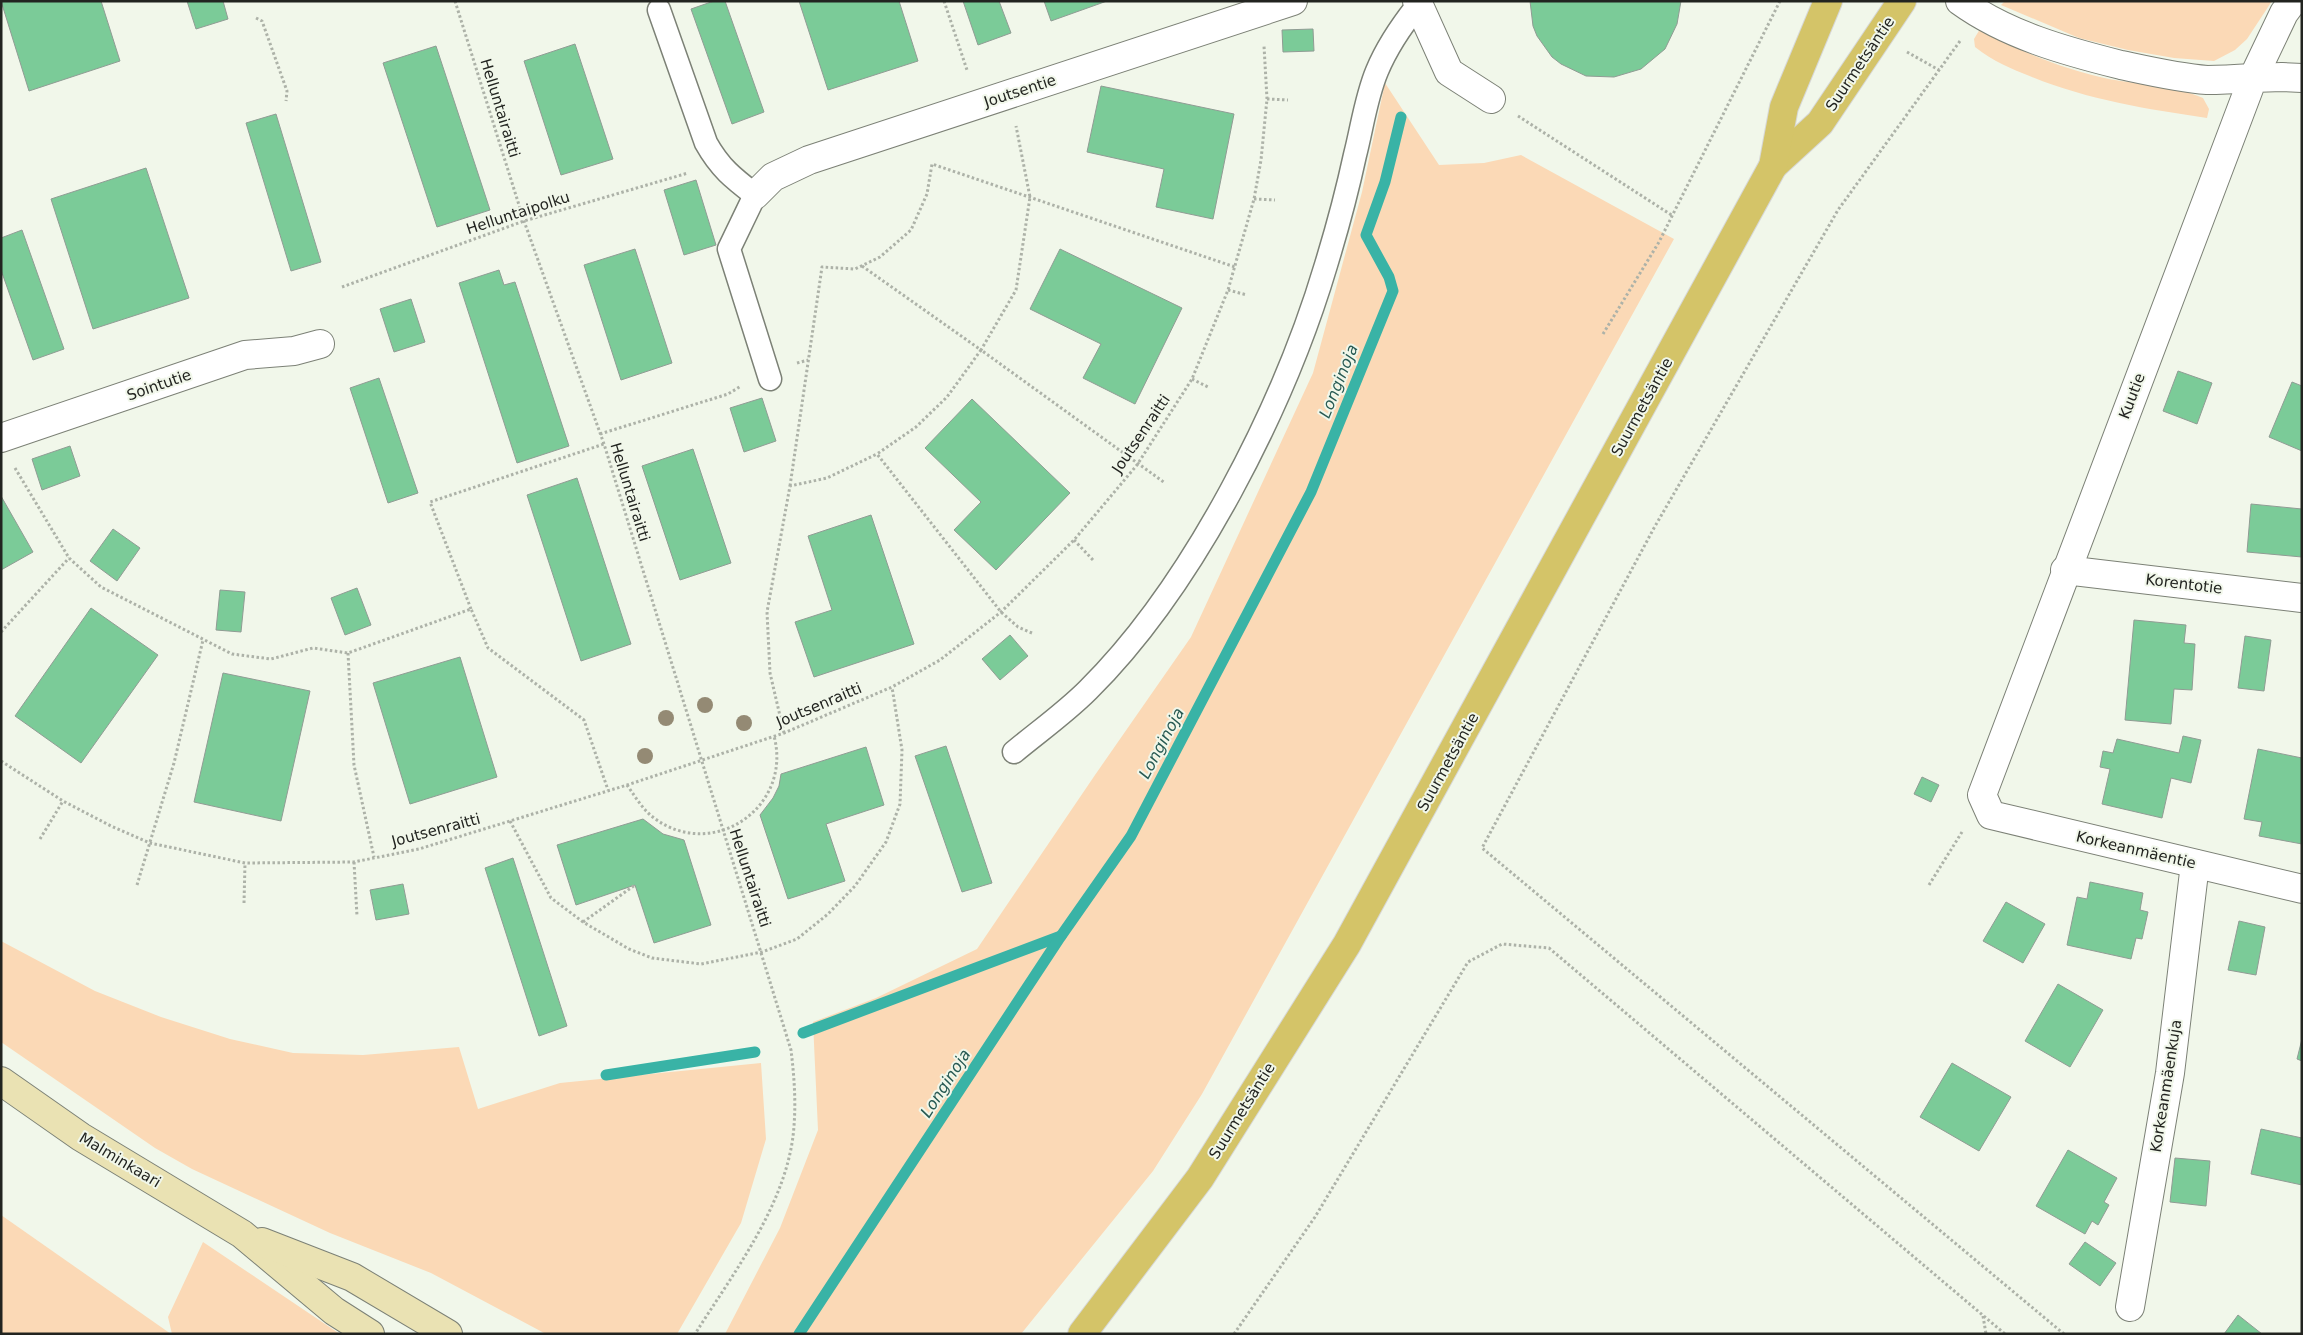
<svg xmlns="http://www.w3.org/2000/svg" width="2303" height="1335" font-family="'DejaVu Sans',sans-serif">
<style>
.green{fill:#fbd9b6}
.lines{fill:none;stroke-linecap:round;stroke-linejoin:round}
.stream{stroke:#39b3a6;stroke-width:11}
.building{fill:#7bcb98;stroke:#909c94}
.service-casing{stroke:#7c8176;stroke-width:25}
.minor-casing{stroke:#7c8176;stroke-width:30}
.tertiary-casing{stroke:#7c8176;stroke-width:30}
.secondary-casing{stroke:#7c8176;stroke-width:30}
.primary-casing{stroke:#d7d8d7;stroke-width:30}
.path{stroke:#adb2a8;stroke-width:3;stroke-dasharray:2.5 2.5;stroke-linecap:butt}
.service{stroke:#fff;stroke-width:22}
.minor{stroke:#fff;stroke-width:28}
.tertiary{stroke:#fff;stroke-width:28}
.secondary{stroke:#eae2b3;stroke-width:28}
.primary{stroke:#d4c468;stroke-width:28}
.tree{fill:#948a74}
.labels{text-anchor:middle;stroke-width:4;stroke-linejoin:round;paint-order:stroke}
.street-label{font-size:15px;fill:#222420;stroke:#f1f7ea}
.water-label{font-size:16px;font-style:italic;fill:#285a53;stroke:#f1f7ea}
</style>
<rect width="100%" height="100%" fill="#f1f7ea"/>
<g class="green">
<path d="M 2005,1 L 2272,1 L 2247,39 L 2235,50 L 2214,61 L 2174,58 L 2128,50 L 2079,38 L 2001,5 Z"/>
<path d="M 1980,29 C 2020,52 2063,69 2109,79 C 2140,85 2174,85 2203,98 L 2209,109 L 2207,118 C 2147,109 2089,100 2032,77 C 2010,68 1994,62 1975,47 L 1974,39 Z"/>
<path d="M 1385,83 L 1439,165 L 1484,163 L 1521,155 L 1674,239 L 1202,1094 L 1153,1171 L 1021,1334 L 725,1334 L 780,1228 L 818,1130 L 813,1022 L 876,998 L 977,949 L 1095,775 L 1191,637 L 1313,373 L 1362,192 Z"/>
<path d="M 1,941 L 95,991 L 161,1017 L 230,1039 L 293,1053 L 363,1055 L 459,1047 L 478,1109 L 560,1083 L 761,1063 L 766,1139 L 741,1223 L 677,1334 L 546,1334 L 431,1273 L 330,1233 L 192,1169 L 155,1148 L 1,1042 Z"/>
<path d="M 1,1215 L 171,1334 L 1,1334 Z"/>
<path d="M 203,1242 L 328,1326 L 340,1334 L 172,1334 L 168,1317 Z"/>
</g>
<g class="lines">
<g class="stream">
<path d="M 803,1033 L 1061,936"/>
<path d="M 606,1075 L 755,1052"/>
<path d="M 799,1334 L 1061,936 L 1131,836 L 1311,492 L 1393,291 L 1389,277 L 1366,235 L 1385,182 L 1401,117"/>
</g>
</g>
<g class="building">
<path d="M 1,1 L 101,1 L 120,61 L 29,91 Z"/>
<path d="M 187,1 L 223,1 L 228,19 L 196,29 Z"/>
<path d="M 714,1 L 725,1 L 764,112 L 732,124 L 691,9 Z"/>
<path d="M 799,1 L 899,1 L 918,61 L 828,90 Z"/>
<path d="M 963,1 L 999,1 L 1011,33 L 978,45 Z"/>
<path d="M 1044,1 L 1107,1 L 1051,21 Z"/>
<path d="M 1530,1 L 1681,1 L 1677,24 L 1665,49 L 1641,69 L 1614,77 L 1586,76 L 1561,64 L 1552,57 L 1537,36 L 1533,26 Z"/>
<path d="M 1313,29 L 1314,51 L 1283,52 L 1282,30 Z"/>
<path d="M 575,44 L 613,159 L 561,175 L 524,61 Z"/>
<path d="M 436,46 L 490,210 L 437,227 L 383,63 Z"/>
<path d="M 1101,86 L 1234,114 L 1213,219 L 1156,207 L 1164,169 L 1087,152 Z"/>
<path d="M 276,114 L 321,262 L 291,271 L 246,123 Z"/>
<path d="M 146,168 L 189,298 L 93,329 L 51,199 Z"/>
<path d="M 696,180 L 716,245 L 684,255 L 664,190 Z"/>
<path d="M 22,230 L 64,349 L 33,360 L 1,270 L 1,238 Z"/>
<path d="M 635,249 L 672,363 L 621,380 L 584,265 Z"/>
<path d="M 1060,249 L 1182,308 L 1135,404 L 1083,378 L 1101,344 L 1030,309 Z"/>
<path d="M 499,270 L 504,285 L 515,282 L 569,446 L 517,463 L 459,283 Z"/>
<path d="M 411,299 L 425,342 L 394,352 L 380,309 Z"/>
<path d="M 2178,371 L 2212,383 L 2197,424 L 2163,411 Z"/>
<path d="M 379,378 L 418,493 L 388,503 L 350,388 Z"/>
<path d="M 2292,382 L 2302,386 L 2302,451 L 2269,437 Z"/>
<path d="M 762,398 L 776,441 L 744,452 L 730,408 Z"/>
<path d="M 972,399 L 1070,493 L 996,570 L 954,530 L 981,502 L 925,448 Z"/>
<path d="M 70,446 L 80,476 L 42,490 L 32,459 Z"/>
<path d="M 693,449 L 731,563 L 680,580 L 642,466 Z"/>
<path d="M 577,478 L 631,644 L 581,661 L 527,495 Z"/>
<path d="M 1,496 L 33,552 L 1,570 Z"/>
<path d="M 2251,504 L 2302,509 L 2302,557 L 2247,552 Z"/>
<path d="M 871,515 L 914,644 L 814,677 L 795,622 L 832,610 L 808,536 Z"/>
<path d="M 113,529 L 140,548 L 117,581 L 90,561 Z"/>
<path d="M 357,588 L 371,625 L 345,635 L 331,598 Z"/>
<path d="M 220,590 L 245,592 L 241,632 L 216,630 Z"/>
<path d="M 91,608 L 158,655 L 81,763 L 15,716 Z"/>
<path d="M 2134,620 L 2186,625 L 2184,643 L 2195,644 L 2192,690 L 2174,689 L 2171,724 L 2125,720 Z"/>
<path d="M 1010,635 L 1028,656 L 1000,680 L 982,659 Z"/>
<path d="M 2245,636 L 2271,640 L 2264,691 L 2238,688 Z"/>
<path d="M 460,657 L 497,777 L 410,804 L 373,683 Z"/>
<path d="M 223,673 L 310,691 L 281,821 L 194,802 Z"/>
<path d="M 2183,736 L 2201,740 L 2191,783 L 2171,778 L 2162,818 L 2102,804 L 2110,769 L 2100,767 L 2103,751 L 2113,753 L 2117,739 L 2179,753 Z"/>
<path d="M 946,746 L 992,883 L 962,892 L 915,756 Z"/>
<path d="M 866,747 L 884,805 L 826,824 L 845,881 L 788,899 L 760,815 L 773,798 L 779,786 L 781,774 Z"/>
<path d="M 2258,749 L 2302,758 L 2302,844 L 2259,836 L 2262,822 L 2244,819 Z"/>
<path d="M 1922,777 L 1939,785 L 1931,802 L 1914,794 Z"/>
<path d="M 643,819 L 663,834 L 684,840 L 711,925 L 654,943 L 635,885 L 576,905 L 557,845 Z"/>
<path d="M 513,858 L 567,1026 L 539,1036 L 485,868 Z"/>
<path d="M 2090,882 L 2143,893 L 2140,910 L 2148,912 L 2142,939 L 2136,938 L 2131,959 L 2067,945 L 2077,897 L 2087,899 Z"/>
<path d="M 403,884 L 409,914 L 376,920 L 370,890 Z"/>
<path d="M 2006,902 L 2045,924 L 2023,963 L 1983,941 Z"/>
<path d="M 2239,921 L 2265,927 L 2256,975 L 2228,970 Z"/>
<path d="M 2058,984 L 2103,1010 L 2070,1067 L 2025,1041 Z"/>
<path d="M 2302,1039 L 2302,1061 L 2297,1059 Z"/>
<path d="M 1952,1063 L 2011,1097 L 1979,1151 L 1920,1117 Z"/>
<path d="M 2261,1129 L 2302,1138 L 2302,1185 L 2251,1174 Z"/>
<path d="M 2068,1150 L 2117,1178 L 2104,1202 L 2109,1205 L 2098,1225 L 2092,1221 L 2085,1234 L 2036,1206 Z"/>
<path d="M 2175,1158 L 2210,1161 L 2206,1206 L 2170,1202 Z"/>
<path d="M 2085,1242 L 2116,1263 L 2100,1286 L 2069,1264 Z"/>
<path d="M 2238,1315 L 2262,1334 L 2224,1334 Z"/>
</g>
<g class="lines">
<g class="service-casing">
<g id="service">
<path d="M 659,10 L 706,143 C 720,168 733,178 755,195 L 729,249 L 770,379"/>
<path d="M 1014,752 C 1038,732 1065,713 1088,690 C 1193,586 1284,406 1326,265 C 1337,229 1347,192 1355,155 C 1362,128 1366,97 1377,71 C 1387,47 1402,25 1418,5"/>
</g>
</g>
<g class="minor-casing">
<g id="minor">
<path d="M 1417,1 L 1449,72 L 1491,99"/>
<path d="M 2302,78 L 2282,77 L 2253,78 L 1982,795 L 1991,815 L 2302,889"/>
<path d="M 755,195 L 773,177 L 809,160 L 1293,1"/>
<path d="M 1,438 L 245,355 L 294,351 L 320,344"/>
<path d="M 2065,570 L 2302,598"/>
<path d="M 2130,1307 L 2170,1073 L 2195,864"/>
</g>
</g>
<g class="tertiary-casing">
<path id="tertiary" d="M 1960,1 C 2007,35 2065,51 2121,65 C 2149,71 2179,78 2207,80 C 2222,80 2238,79 2253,78 L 2284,13 L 2293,1"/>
</g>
<g class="secondary-casing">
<g id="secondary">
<path d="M 1,1081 L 81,1137 L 242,1234 L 334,1311 L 370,1334"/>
<path d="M 262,1242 L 352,1277 L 448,1334"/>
</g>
</g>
<g class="primary-casing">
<g id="primary">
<path d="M 1773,166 L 1820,123 L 1902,1"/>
<path d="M 1082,1334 L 1200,1178 L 1347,944 L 1773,166 L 1784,107 L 1828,1"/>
</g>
</g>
<g class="path">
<path d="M 455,1 L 524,221 L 604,444 L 791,1050 C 794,1075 796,1100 794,1126 C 789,1201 734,1272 695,1334"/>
<path d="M 944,1 L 967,70"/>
<path d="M 256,18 L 262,21 L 287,91 L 286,101"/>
<path d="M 1960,41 L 1838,210 L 1654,528 L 1482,848 L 2064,1334"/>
<path d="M 1907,52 L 1939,70"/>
<path d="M 1267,99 L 1288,100"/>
<path d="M 1518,116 L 1673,216"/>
<path d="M 1254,199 L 1275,200"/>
<path d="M 862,266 L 981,350 L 1016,290 L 1030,197 L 1016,126"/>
<path d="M 342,287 L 524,221 L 688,173"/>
<path d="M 1228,290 L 1247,295"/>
<path d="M 1603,334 L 1659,242 L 1780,1"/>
<path d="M 797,363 L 808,360"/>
<path d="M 1192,379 L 1208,387"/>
<path d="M 600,434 L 728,394 L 741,386"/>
<path d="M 15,468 L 69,558 L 101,587 L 232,654 L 271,659 L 313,648 L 348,653 L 471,609 L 488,648 L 584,720 L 608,790"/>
<path d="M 790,486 L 822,267 L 855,269 L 880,257 L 911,230 L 927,194 L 932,164 L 1235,267"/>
<path d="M 1074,540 L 1093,560"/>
<path d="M 471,609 L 430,502 L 604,444"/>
<path d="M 1,632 L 69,558"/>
<path d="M 1032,633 L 1018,627 L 1001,612 L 877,454 L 916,427 L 947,397 L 981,350 L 1165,483"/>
<path d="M 348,653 L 354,765 L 374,857"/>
<path d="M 784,733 L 770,673 L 767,612 L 790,486 L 827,478 L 877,454"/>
<path d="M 1,761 L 63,801 L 111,826 L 150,843 L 245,863 L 354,862 L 419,849 L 627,785 L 784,733 L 892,687 L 940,660 L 1001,612 L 1074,540 L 1137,465 L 1192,379 L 1228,290 L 1254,199 L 1261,160 L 1267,99 L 1264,46"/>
<path d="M 627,785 C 635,796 642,809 654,818 C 713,862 793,807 774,736"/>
<path d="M 510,821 L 551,898 L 583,922 L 629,949 L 652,958 L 701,964 L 762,952 L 797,939 L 828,914 L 855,886 L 886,842 L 900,804 L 902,750 L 892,687"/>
<path d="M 40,839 L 63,801"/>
<path d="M 354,862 L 357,916"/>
<path d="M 137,885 L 174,763 L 203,640"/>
<path d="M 1929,885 L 1962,832"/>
<path d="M 244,903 L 245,863"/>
<path d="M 583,922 L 635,885"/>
<path d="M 1983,1316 L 1986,1334"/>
<path d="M 1234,1334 L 1315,1217 L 1468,962 L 1502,944 L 1549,948 L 2005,1334"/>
</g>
<use href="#service" class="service"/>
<use href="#minor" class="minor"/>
<use href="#tertiary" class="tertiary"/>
<use href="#secondary" class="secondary"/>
<use href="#primary" class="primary"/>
</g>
<g class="tree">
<circle cx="705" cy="705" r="8"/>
<circle cx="666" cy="718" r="8"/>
<circle cx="744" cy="723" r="8"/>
<circle cx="645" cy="756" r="8"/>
</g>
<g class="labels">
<g class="street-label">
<text transform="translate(1860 64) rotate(-56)" y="5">Suurmetsäntie</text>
<text transform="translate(1020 91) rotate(-18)" y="5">Joutsentie</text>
<text transform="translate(500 108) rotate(73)" y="5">Helluntairaitti</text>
<text transform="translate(518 213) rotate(-18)" y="5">Helluntaipolku</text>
<text transform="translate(159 385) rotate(-19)" y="5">Sointutie</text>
<text transform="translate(2132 396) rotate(-69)" y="5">Kuutie</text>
<text transform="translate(1642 407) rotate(-61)" y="5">Suurmetsäntie</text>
<text transform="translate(1141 434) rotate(-56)" y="5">Joutsenraitti</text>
<text transform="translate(630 492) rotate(73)" y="5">Helluntairaitti</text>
<text transform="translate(2184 584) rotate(7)" y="5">Korentotie</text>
<text transform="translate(819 705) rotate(-23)" y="5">Joutsenraitti</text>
<text transform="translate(1448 762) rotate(-61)" y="5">Suurmetsäntie</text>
<text transform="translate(436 830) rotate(-15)" y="5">Joutsenraitti</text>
<text transform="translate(2136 850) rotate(13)" y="5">Korkeanmäentie</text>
<text transform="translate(750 878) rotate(72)" y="5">Helluntairaitti</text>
<text transform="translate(2166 1086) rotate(-81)" y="5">Korkeanmäenkuja</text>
<text transform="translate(1242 1111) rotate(-58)" y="5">Suurmetsäntie</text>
<text transform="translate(120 1160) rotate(31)" y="5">Malminkaari</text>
</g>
<g class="water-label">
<text transform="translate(1338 381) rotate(-68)" y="6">Longinoja</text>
<text transform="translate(1161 743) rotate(-62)" y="6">Longinoja</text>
<text transform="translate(945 1083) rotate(-57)" y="6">Longinoja</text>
</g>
</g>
<rect width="2303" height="1335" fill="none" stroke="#222420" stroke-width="5"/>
</svg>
